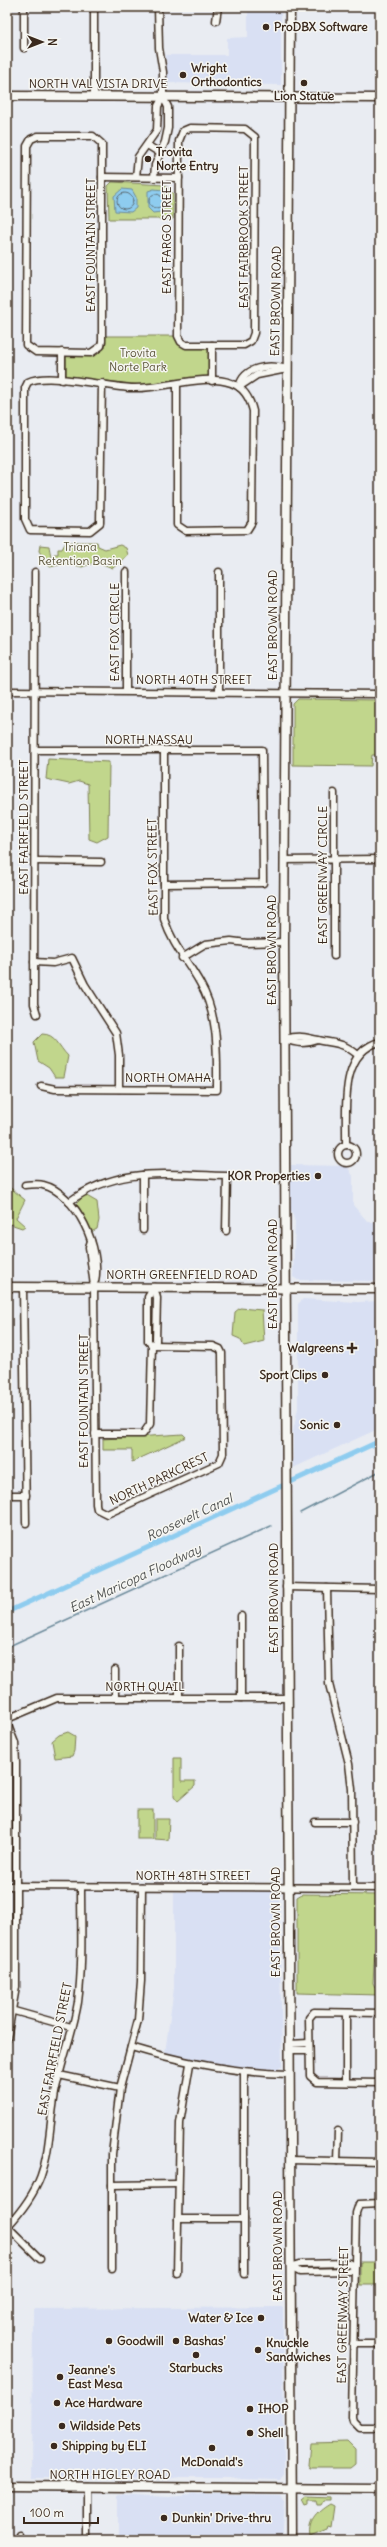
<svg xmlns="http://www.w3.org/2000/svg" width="387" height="2547" font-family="Delius,sans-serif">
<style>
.built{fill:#d9e0f3}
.green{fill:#c1d68c;stroke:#7e8055}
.water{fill:#8eccef;stroke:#6d8b9b}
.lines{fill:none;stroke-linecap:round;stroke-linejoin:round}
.shore{stroke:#5c6b72;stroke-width:1}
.stream{stroke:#6d8b9b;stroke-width:1.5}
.canal{stroke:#8eccef;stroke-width:5}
.minor-casing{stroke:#3b2a1e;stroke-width:9}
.major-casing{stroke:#3b2a1e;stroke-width:11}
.minor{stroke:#f6f6f2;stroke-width:6}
.major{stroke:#f6f6f2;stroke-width:8}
.poi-dot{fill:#3b2a1e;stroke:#f6f6f2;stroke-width:1.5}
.labels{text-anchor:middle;stroke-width:3;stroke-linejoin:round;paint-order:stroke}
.poi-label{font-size:12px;font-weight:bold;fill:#3b2a1e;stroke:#f6f6f2;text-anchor:start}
.street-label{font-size:12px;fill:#3b2a1e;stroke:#f6f6f2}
.park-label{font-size:12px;fill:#5c553a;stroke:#f6f6f2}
.water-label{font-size:13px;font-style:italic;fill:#505252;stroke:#f6f6f2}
</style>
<rect width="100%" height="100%" fill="#e9ecf2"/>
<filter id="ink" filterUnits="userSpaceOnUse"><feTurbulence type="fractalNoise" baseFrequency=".025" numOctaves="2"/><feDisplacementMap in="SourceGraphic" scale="8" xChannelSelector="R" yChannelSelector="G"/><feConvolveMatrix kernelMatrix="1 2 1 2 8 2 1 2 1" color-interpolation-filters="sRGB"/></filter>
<g filter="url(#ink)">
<g class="built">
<path d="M 248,7 L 281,7 L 281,85 L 168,83 L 166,55 L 227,55 L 227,38 L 248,37 Z"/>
<path d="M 291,1165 L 347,1166 L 353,1176 L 353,1205 L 368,1222 L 380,1222 L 380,1281 L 298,1280 L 293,1277 L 295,1222 L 291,1209 Z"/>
<path d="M 303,1299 L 358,1302 L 380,1301 L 380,1428 L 293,1468 L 293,1431 L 298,1408 L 298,1304 Z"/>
<path d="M 174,1892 L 273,1892 L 279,1895 L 282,2066 L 278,2069 L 231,2067 L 165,2053 L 174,1988 Z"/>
<path d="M 283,2307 L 284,2473 L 280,2480 L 242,2479 L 229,2477 L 181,2477 L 165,2479 L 32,2478 L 33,2309 Z"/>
<path d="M 118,2494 L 169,2497 L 202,2494 L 281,2495 L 285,2502 L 282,2540 L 118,2540 Z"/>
</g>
<g class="green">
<path d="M 112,182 L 165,185 L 173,193 L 173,219 L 109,219 L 108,186 Z"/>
<path d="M 106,336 L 174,336 L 183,347 L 209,349 L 209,377 L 141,385 L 66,376 L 66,356 L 97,355 L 103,349 Z"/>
<path d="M 66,542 L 97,542 L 98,546 L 105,549 L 120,545 L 126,548 L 128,555 L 113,568 L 97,562 L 82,567 L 68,563 L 50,567 L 48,564 L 54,554 L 58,554 L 58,549 L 62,549 Z"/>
<path d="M 40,545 L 49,546 C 50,554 54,560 44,565 L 41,561 L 43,557 L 39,551 Z"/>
<path d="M 298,699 L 380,700 L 380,755 L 372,755 L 371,766 L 293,765 L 293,704 Z"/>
<path d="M 48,759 L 109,762 L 108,836 L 97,842 L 89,839 L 88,784 L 79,781 L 69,784 L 46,779 Z"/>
<path d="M 42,1034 C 56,1034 58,1046 68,1056 L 64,1077 L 55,1077 L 49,1068 L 38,1061 L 34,1042 Z"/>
<path d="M 7,1185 L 25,1200 L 16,1218 L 25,1226 L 22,1228 L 7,1223 Z"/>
<path d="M 85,1195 L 97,1202 L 99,1220 L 97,1229 L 91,1232 L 76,1204 Z"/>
<path d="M 240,1308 L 262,1310 L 264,1341 L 244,1346 L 240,1339 L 233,1336 L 235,1312 Z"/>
<path d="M 183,1434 L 186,1437 L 132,1462 L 132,1450 L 103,1450 L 103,1439 Z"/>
<path d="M 68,1732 L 75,1736 L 74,1751 L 72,1756 L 55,1758 L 52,1741 L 59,1735 Z"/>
<path d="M 174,1758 L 181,1758 L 181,1781 L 195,1781 L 195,1786 L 178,1801 L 174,1796 Z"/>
<rect x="137" y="1810" width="16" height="29"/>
<path d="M 155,1819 L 169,1819 L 168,1840 L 155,1839 Z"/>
<path d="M 302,1894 L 380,1895 L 380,1937 L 375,1948 L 373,1983 L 379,1995 L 297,1993 L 297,1897 Z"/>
<rect x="360" y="2262" width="20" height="23"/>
<path d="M 347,2442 L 355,2450 L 355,2464 L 350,2468 L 311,2468 L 309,2465 L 311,2443 Z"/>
<path d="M 306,2496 L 330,2497 L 330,2500 L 323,2500 L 320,2505 L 316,2505 L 315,2500 L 307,2500 L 307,2505 L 304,2506 L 301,2500 Z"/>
<path d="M 330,2504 L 334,2506 L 331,2527 L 328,2526 L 327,2529 L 310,2536 C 307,2520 320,2510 330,2504 Z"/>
</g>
<g class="water">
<path d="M 122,189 L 132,190 L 136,197 L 136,208 L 131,212 L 115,211 L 114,196 Z"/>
<path d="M 154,189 L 163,190 L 165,207 L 161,212 L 153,213 L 148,208 L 148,191 Z"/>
</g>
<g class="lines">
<g class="shore">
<circle cx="125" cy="201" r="8"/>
<circle cx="156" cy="201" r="7"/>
</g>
<g class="stream">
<path d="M 300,1513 L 380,1471"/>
<path d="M 7,1647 L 271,1526"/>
</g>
<path class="canal" d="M 7,1612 L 380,1441"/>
<g class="minor-casing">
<g id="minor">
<path d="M 24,7 L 24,48"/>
<path d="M 94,7 L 94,96"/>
<path d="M 216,21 L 218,7"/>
<path d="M 190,128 L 245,129 L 255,137 L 254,333 L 251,341 L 244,345 L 186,345 L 181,342 L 178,336 L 179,141 L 183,131 Z"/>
<path d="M 38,136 L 93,136 L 102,144 L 102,341 L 101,346 L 91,353 L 36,352 L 26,345 L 27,146 L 31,139 Z"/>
<path d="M 147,145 L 160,153"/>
<path d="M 102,177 L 179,178"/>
<path d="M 136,177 L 138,157 L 157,130 L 158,106 L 163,97"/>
<path d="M 154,178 L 155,165 L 165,142 L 168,128 L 168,107 L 163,97 L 163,72 L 159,48 L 158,7"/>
<path d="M 62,380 L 62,352"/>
<path d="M 212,381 L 212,345"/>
<path d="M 102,383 L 100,523 L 90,531 L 30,530 L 25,519 L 25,388 L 28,382 C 48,372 108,387 131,388 C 162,390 202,373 231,383 C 243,387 250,399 253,411 L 252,522 L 247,530 L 186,531 L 177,525 L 177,385"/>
<path d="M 239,387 C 244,366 269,364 287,369"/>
<path d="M 239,387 L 257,375 L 287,369"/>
<path d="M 35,572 L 34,1004 L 37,1014"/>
<path d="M 219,572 L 219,691"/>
<path d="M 7,691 L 380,694"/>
<path d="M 126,691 L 126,572"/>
<path d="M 35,750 L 262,750 L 263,883 L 164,884"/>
<path d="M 334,793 L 334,956"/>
<path d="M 284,860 L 380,859"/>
<path d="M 35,861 L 101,862"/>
<path d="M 182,958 L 205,944 L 231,941 L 247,943 L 284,942"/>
<path d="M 34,962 L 53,963 L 72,958 L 85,985 L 116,1033 L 119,1055 L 119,1089"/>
<path d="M 285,1039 C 297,1035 306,1037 318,1040 C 337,1044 342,1042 358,1055"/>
<path d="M 285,1039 C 296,1044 307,1044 318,1040"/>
<path d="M 41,1086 L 55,1089 L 217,1090 C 217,1053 219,1016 200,983 C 186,958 174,948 164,919 L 164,751"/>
<circle cx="347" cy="1154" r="9"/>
<path d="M 346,1145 C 347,1112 338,1052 380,1042"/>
<path d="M 143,1175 L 143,1230"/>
<path d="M 25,1185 C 30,1185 38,1183 43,1185 C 77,1193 102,1250 95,1281"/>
<path d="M 69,1202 C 118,1165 169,1175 227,1176 L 226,1231"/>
<path d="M 91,1241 L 89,1247 L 94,1286 L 96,1504 L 97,1509 L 107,1514 L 219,1463 L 223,1454 L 222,1353 L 220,1349 L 213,1346 L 152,1345"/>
<path d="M 23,1287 L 26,1523"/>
<path d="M 152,1345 L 156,1341 L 157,1298 L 154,1287"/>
<path d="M 95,1434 L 143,1434 L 150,1424 L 152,1345 L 148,1341 L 148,1297 L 154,1287"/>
<path d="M 7,1495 L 26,1495"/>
<path d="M 286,1587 L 380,1589"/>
<path d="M 327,1588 L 329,1684 L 349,1764 L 352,1789 L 353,1887"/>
<path d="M 241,1616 L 241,1698"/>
<path d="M 179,1646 L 179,1698"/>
<path d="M 115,1670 L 115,1698"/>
<path d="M 7,1719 L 57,1698 L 287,1698"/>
<path d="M 7,1723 L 15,1743 L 16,1763 L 16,1987 L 7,2039"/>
<path d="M 315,1822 L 353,1822"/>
<path d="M 7,1886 L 380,1888"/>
<path d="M 7,2009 L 71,2027"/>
<path d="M 346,2013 L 346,2082"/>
<path d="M 380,2013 L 314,2012 L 309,2018 L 310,2076 L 317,2082 L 380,2083"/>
<path d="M 289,2044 L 309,2043"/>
<path d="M 131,2047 C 184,2063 234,2073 289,2074"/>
<path d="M 289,2050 L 309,2050"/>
<path d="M 244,2073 L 244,2274"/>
<path d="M 59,2075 L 120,2088"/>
<path d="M 290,2160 L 380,2162"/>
<path d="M 337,2161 L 338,2131"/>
<path d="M 112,2185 L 178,2184"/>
<path d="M 380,2203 L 359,2204 L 356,2213 L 352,2417 L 353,2421 L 359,2427 L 380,2427"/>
<path d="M 178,2219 L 244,2219"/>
<path d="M 7,2226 L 40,2259"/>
<path d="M 7,2227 C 53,2177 45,2154 55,2093 C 61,2062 73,2033 78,2002 C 83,1964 81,1925 81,1887"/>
<path d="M 349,2263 L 354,2267 L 349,2271 L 300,2272 L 290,2267 L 300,2264 Z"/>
<path d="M 112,2268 L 112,2154 L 120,2088 L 138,2020 L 141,1981 L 142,1887"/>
<path d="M 177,2273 L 180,2123 L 190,2064"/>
<path d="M 353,2344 L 380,2344"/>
<path d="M 18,2540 L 19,2535"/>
<path d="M 87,2540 L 87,2486"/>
</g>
</g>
<g class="major-casing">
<g id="major">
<path d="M 290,7 L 284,942 L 292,2540"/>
<path d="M 7,96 L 380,98"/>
<path d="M 7,1287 L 380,1289"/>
<path d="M 7,2486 L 380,2489"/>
</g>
</g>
<use href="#minor" class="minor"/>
<use href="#major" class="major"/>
</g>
</g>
<g class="poi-dot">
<circle cx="266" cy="27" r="4"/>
<circle cx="183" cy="75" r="4"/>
<circle cx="304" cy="83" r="4"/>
<circle cx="148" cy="159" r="4"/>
<circle cx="318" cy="1176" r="4"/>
<path d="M350 1342h4v4h4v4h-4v4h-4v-4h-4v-4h4z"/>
<circle cx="325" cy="1375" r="4"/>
<circle cx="337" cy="1425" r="4"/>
<circle cx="261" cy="2318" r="4"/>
<circle cx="109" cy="2341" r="4"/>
<circle cx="176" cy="2341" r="4"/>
<circle cx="258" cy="2350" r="4"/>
<circle cx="196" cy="2355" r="4"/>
<circle cx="60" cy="2377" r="4"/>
<circle cx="57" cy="2403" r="4"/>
<circle cx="250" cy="2409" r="4"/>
<circle cx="62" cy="2426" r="4"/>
<circle cx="250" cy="2433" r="4"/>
<circle cx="54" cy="2446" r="4"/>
<circle cx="212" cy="2448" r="4"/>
<circle cx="164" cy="2518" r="4"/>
</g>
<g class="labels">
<g class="poi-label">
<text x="274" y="31">ProDBX Software</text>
<text x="191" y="72">Wright<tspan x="191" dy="14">Orthodontics</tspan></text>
<text x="304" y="100" text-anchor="middle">Lion Statue</text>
<text x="156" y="156">Trovita<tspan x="156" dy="14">Norte Entry</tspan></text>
<text x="310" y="1180" text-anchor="end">KOR Properties</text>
<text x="344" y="1352" text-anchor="end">Walgreens</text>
<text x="317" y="1379" text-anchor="end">Sport Clips</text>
<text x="329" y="1429" text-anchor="end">Sonic</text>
<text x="253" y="2322" text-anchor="end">Water &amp; Ice</text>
<text x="117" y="2345">Goodwill</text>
<text x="184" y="2345">Bashas'</text>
<text x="266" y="2347">Knuckle<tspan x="266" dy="14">Sandwiches</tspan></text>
<text x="196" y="2372" text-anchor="middle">Starbucks</text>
<text x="68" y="2374">Jeanne's<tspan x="68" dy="14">East Mesa</tspan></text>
<text x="65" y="2407">Ace Hardware</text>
<text x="258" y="2413">IHOP</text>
<text x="70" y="2430">Wildside Pets</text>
<text x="258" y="2437">Shell</text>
<text x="62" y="2450">Shipping by ELI</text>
<text x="212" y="2466" text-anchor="middle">McDonald's</text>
<text x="172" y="2522">Dunkin' Drive-thru</text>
</g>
<g class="street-label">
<text x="98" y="88">NORTH VAL VISTA DRIVE</text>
<text transform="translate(167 237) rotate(-90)" y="4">EAST FARGO STREET</text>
<text transform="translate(244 237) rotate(-90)" y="4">EAST FAIRBROOK STREET</text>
<text transform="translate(91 245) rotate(-90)" y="4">EAST FOUNTAIN STREET</text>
<text transform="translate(276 301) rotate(-89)" y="4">EAST BROWN ROAD</text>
<text transform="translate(273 625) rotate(-90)" y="4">EAST BROWN ROAD</text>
<text transform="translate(115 632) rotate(-90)" y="4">EAST FOX CIRCLE</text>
<text x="194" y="684">NORTH 40TH STREET</text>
<text x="149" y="744">NORTH NASSAU</text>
<text transform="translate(24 827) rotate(-90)" y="4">EAST FAIRFIELD STREET</text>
<text transform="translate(153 867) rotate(-91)" y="4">EAST FOX STREET</text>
<text transform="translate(323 875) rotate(-90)" y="4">EAST GREENWAY CIRCLE</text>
<text transform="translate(272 950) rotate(-90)" y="4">EAST BROWN ROAD</text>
<text x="168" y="1082">NORTH OMAHA</text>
<text transform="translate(273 1274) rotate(-90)" y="4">EAST BROWN ROAD</text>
<text x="182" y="1279">NORTH GREENFIELD ROAD</text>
<text transform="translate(84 1401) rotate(-90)" y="4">EAST FOUNTAIN STREET</text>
<text transform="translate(159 1479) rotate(-25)" y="4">NORTH PARKCREST</text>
<text transform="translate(274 1598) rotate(-90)" y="4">EAST BROWN ROAD</text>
<text x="145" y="1691">NORTH QUAIL</text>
<text x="193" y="1880">NORTH 48TH STREET</text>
<text transform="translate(276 1922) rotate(-90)" y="4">EAST BROWN ROAD</text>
<text transform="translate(55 2049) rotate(-79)" y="4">EAST FAIRFIELD STREET</text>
<text transform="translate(278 2246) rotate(-90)" y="4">EAST BROWN ROAD</text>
<text transform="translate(343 2315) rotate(-89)" y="4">EAST GREENWAY STREET</text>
<text x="110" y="2479">NORTH HIGLEY ROAD</text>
</g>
<g class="park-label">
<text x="138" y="357">Trovita<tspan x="138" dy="14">Norte Park</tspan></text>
<text x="80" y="551">Triana<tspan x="80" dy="14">Retention Basin</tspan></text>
</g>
<g class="water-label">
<text transform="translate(189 1517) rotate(-25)" y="5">Roosevelt Canal</text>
<text transform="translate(135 1578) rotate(-25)" y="5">East Maricopa Floodway</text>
</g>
</g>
<rect width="387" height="2547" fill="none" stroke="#f6f6f2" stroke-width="24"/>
<rect x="12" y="12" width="363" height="2523" fill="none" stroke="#3b2a1e" stroke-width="1.5" filter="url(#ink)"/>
<g transform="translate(42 42) rotate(90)" stroke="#f6f6f2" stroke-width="3" paint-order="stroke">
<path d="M0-3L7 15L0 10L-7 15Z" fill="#3b2a1e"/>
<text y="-6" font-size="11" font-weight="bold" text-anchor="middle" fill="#3b2a1e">N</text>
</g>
<path d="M24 2517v6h74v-6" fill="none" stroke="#3b2a1e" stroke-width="2"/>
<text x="30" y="2517" font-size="12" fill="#3b2a1e" stroke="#f6f6f2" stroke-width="3" paint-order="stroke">100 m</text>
</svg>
